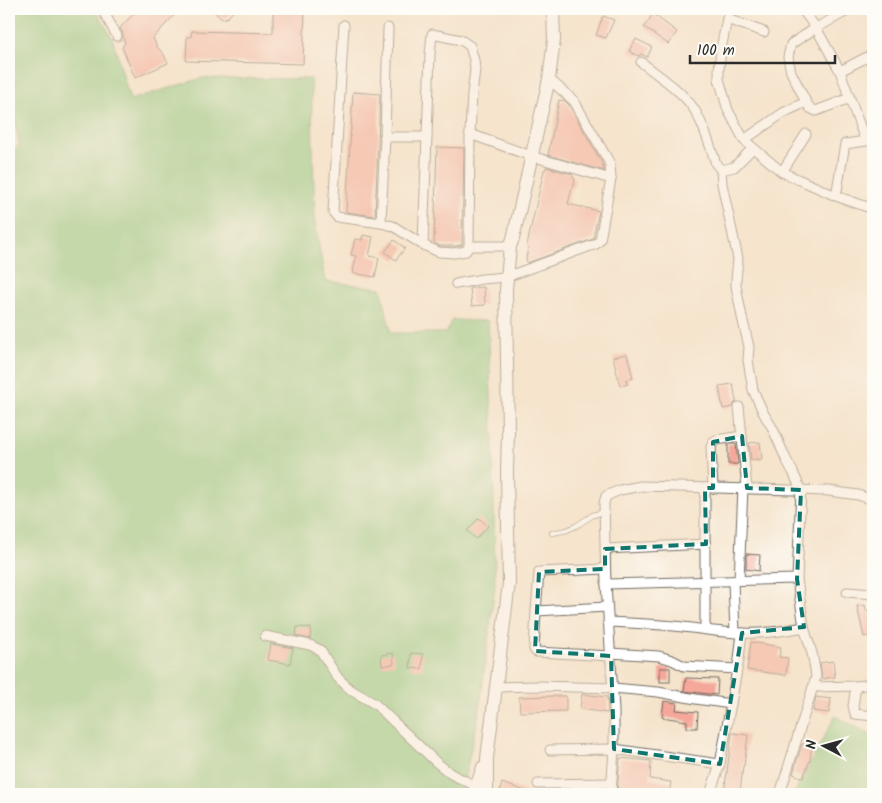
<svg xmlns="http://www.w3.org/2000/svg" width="882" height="803" font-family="Kalam,sans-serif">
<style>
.green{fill:#8bcb82;stroke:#5b7b56}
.building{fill:#f5a89a}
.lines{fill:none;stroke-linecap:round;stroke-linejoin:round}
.lane-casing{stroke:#726c63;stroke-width:6}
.street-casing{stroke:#726c63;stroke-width:11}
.secondary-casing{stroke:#726c63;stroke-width:14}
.lane{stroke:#fff;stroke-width:4.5}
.street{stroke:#fff;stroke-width:9}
.secondary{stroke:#fff;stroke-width:12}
.marked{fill:none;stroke:#0f766e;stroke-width:4;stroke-dasharray:10 6;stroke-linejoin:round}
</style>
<rect width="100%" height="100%" fill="#fdfcf7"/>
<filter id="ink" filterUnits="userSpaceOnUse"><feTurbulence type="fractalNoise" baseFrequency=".02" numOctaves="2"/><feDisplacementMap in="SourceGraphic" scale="10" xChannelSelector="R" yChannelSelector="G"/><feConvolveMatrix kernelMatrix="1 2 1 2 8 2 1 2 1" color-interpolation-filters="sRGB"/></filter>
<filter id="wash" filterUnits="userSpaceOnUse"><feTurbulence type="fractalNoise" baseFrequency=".0096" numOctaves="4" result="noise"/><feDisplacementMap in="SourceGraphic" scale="20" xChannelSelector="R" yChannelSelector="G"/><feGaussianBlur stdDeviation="1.12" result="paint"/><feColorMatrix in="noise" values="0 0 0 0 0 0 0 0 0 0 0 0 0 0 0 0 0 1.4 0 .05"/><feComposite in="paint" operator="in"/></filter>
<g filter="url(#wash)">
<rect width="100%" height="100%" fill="#f5e4cc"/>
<g class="green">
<path d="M 16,9 L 95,9 L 112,37 L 130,100 L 202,78 L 311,79 L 315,222 L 325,281 L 381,288 L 391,333 L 446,333 L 452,320 L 488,321 L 493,442 L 495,585 L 479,713 L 461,794 L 9,794 L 9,159 L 19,144 L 9,89 L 9,67 Z"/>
<path d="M 835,716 L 873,736 L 873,794 L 794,794 Z"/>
</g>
<g id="blocks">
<g class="building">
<path d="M 143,9 L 180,9 L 153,38 L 157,47 L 163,53 L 168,63 L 135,78 L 122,47 L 125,43 L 123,38 L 123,33 L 120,28 L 134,13 Z"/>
<path d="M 211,9 L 235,9 L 228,17 L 222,19 Z"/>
<path d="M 273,9 L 305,9 L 303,64 L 186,61 L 187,37 L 191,37 L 192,31 L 273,33 Z"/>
<path d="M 653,14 L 677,32 L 668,44 L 644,27 Z"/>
<path d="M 603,16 L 614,20 L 606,38 L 596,35 Z"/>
<path d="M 636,39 L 652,47 L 647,57 L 641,54 L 638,56 L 629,51 Z"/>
<path d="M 353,92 L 380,94 L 375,216 L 346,212 Z"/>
<path d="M 559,100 L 565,101 L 569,105 L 602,163 L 604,171 L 548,155 Z"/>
<path d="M 437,147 L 464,148 L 462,245 L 455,246 L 440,246 L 434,243 Z"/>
<path d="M 546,167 L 572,174 L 575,181 L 573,188 L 572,188 L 568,204 L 599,211 L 594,233 L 594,237 L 593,239 L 527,263 L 526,259 L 528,248 L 527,245 L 544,170 L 545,170 Z"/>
<path d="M 363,235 L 373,237 L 369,256 L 379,258 L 375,277 L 353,273 L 356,256 L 351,255 L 355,239 L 362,240 Z"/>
<path d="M 394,240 L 405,248 L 396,260 L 385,252 Z"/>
<path d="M 484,287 L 485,305 L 472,306 L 470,288 Z"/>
<path d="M 627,354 L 633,378 L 626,380 L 628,384 L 620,386 L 613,357 Z"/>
<path d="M 733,384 L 736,401 L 734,404 L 733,407 L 723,409 L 719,386 Z"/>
<path d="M 760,442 L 762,459 L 751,460 L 749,443 Z"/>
<path d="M 728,444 L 736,444 L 738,464 L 728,464 Z"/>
<path d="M 479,518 L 488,526 L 476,539 L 467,531 Z"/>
<path d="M 746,554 L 760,555 L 759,571 L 746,569 Z"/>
<path d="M 865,605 L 866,611 L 871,610 L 873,621 L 873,635 L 864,637 L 857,606 Z"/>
<path d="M 297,627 L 311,628 L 310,639 L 296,636 Z"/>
<path d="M 751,642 L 781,647 L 779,657 L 788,658 L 786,675 L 747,670 Z"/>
<path d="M 271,644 L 293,648 L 290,664 L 268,660 Z"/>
<path d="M 393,653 L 394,664 L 382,666 L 381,655 Z"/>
<path d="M 411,653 L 423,654 L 422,669 L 410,668 Z"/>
<path d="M 833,661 L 835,677 L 822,679 L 820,663 Z"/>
<rect x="660" y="668" width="10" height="14"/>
<path d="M 686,678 L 718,679 L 717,695 L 684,691 Z"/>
<path d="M 582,694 L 607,697 L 608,713 L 580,709 Z"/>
<path d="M 557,696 L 566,696 L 566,711 L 520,712 L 519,697 Z"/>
<path d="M 816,697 L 831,699 L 829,713 L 813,711 Z"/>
<path d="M 664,701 L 677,703 L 676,710 L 698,712 L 697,728 L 687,728 L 687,721 L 662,717 Z"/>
<path d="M 732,733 L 748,735 L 744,766 L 743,766 L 740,793 L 731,792 L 731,794 L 724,794 Z"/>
<path d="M 802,744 L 812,746 L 810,760 L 803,778 L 793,774 Z"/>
<path d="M 620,758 L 651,761 L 650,779 L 671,782 L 669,794 L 617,794 Z"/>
<path d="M 502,783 L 531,793 L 531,794 L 499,794 Z"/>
</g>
</g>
</g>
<g filter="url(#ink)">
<use href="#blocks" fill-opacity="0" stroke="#726c63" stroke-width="1"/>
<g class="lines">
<g class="lane-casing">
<path id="lane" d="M 552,533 L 567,530 L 576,526 L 593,515 L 604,512"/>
</g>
<g class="street-casing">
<g id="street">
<path d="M 102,9 L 117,36"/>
<path d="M 731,9 L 727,19 L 721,49 L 719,69 L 719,79 L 728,110 L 744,140 L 782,172 L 836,196 L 873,209"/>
<path d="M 802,9 L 816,28 L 840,71 L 865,140"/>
<path d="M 727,19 L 764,32"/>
<path d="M 344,25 L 333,212 L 337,217 L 381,223 L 393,226 L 423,245"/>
<path d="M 641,62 C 658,75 682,91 694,109 C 703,123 711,148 716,164 L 721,170 L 734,167 L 753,148"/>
<path d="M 840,71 L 873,54"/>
<path d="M 549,79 L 574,101 L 608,160 L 610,165 L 611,179"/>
<path d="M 850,98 L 816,111 L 810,108 L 806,102 L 791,72 L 788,57 L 791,44 L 816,28 L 851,9"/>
<path d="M 385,137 L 427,137"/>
<path d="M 744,140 L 783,113 L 806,102"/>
<path d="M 721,170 L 722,184 L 738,259 L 736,280 L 736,286 L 742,317 L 749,347 L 748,360 L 753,390 L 764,414 L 773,429 L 786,459 L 793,472 L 801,490 L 797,579 L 804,627 L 812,653 L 815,669 L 816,677 L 780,794"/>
<path d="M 782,172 L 806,134"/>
<path d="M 836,196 L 845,144 L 873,140"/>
<path d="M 381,223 L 385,137 L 388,28"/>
<path d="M 469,246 L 470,134 L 472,94 L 475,70 L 474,60 L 470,46 L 461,40 L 432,34 L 430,54 L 423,245 L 439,252 L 454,253 L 466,251 L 469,246 L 510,246"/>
<path d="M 456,284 L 482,279 L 506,277 L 596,244 L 600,240 L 611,179 L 531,156 L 470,134"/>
<path d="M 739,407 L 747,488"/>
<path d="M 705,488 L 705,625 L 707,629"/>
<path d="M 713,488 L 711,447 L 713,442 L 716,440 L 742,436"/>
<path d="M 605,549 L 706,544"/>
<path d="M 605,569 L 539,572 L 536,611 L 534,649 L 535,651 L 537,652 L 611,656"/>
<path d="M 739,580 L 743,488"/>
<path d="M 733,581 L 735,633"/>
<path d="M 606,584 L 797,579"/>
<path d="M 847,592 L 873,594"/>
<path d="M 536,611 L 607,607"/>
<path d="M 608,622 C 630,623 652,624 674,626 C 697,628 720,633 743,633 C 764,634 784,631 804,627"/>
<path d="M 265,636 L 310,645 L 320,650 L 338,678 L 351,690 L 375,704 L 436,762 L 451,774 L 476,786"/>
<path d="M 610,653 L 659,656 L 672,660 L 684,666 L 737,669"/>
<path d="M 856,686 L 853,706 L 855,714 L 873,716"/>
<path d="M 496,687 L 538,686 L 613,688 L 658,692 L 696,699 L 731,704"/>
<path d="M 813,687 L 856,686 L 873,684"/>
<path d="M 550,750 L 614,749 L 720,764"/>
<path d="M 538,784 L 611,783"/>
<path d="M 611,794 L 614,749 L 614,710 L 606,584 L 604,503 L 606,496 L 620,490 L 641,486 L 829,491 L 858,495 L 873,500"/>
<path d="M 710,794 L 720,764 L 739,659 L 742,633"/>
</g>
</g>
<g class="secondary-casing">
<g id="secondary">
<path d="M 474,794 L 483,767"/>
<path d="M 487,794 L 487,758 L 496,687 L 509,583 L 507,471 L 508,433 L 506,290 L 510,246 L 513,239 L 549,79 L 554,40 L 553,9"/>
</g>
</g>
<use href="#lane" class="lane"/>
<use href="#street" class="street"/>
<use href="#secondary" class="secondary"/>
</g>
</g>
<path d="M0 0H882V803H0ZM 742,436 L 747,488 L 801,490 L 797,579 L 804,627 L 742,633 L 720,764 L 614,749 L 611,656 L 535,651 L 539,572 L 605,569 L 605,549 L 706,544 L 705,488 L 713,488 L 713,442 Z" fill="#f5e4cc" fill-opacity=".55" fill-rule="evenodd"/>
<path class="marked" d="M 742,436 L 747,488 L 801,490 L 797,579 L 804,627 L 742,633 L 720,764 L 614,749 L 611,656 L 535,651 L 539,572 L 605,569 L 605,549 L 706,544 L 705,488 L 713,488 L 713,442 Z"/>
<rect width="882" height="803" fill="none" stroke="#fdfcf7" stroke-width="30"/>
<g transform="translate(824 746) rotate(276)" stroke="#fdfcf7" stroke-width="4" paint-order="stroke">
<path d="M0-4L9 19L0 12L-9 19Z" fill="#2b2b2b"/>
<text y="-8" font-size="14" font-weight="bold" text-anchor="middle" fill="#2b2b2b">N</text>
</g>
<path d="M690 55v8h145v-8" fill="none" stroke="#2b2b2b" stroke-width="2.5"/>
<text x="697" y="55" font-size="15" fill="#2b2b2b" stroke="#fdfcf7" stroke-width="4" paint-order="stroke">100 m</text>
</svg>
